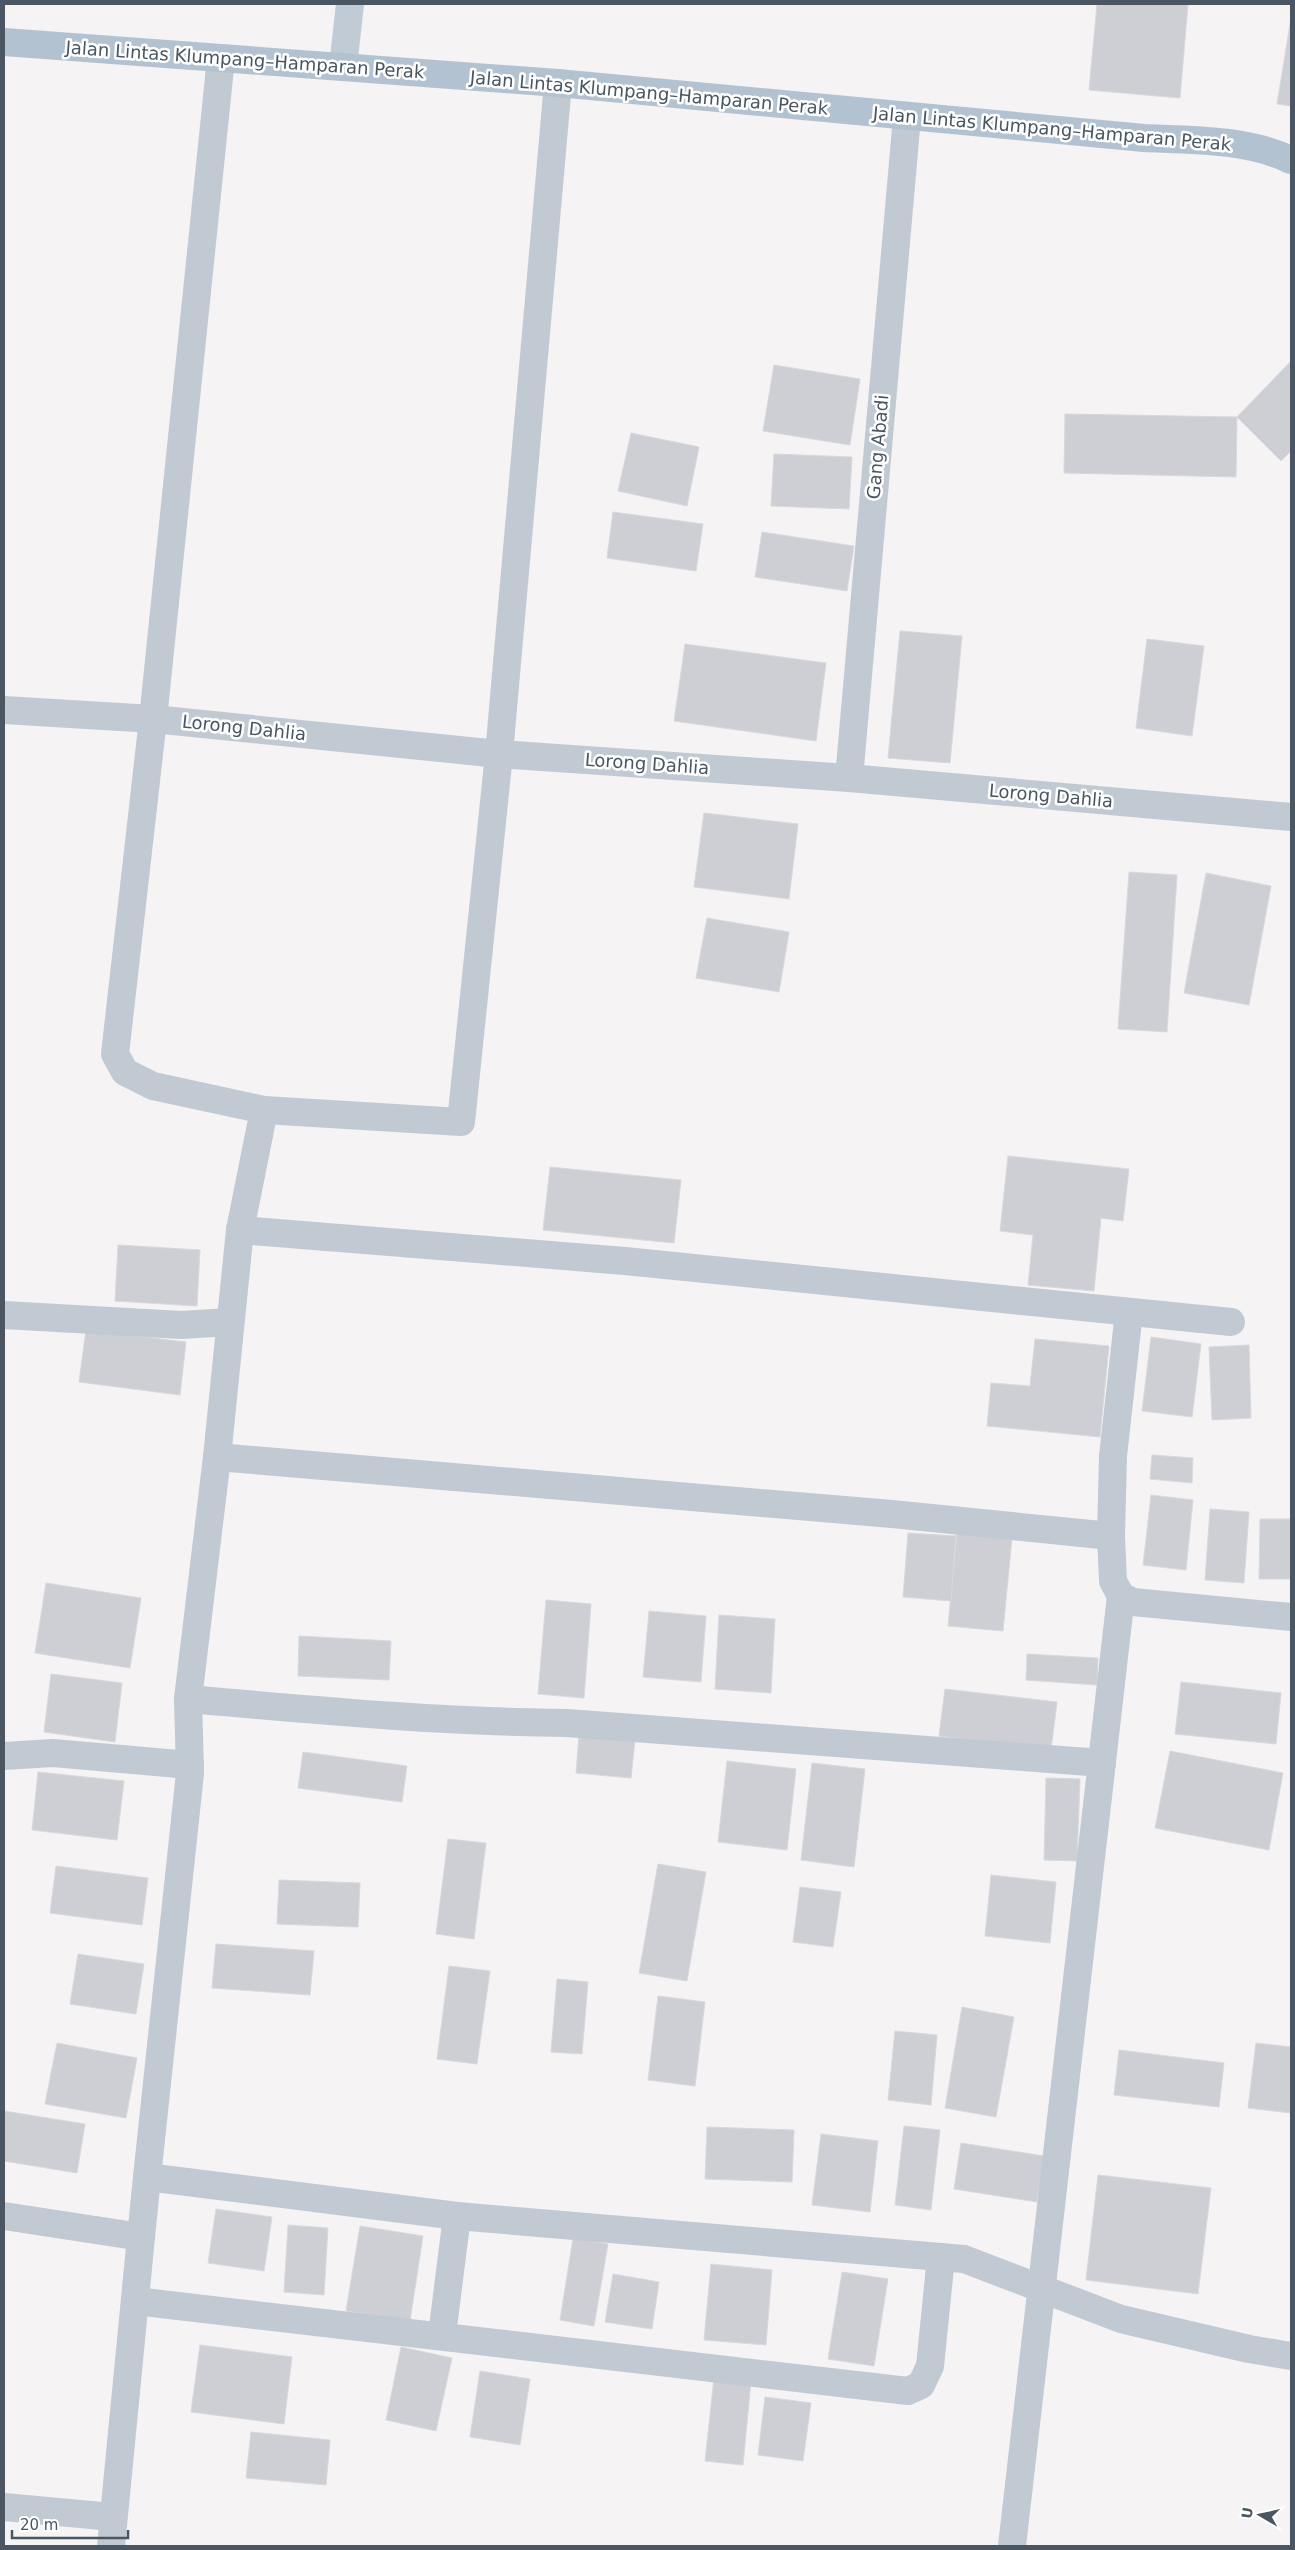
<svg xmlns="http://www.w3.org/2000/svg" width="1295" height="2550" font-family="'DejaVu Sans',sans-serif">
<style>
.building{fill:#cdcfd5;stroke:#d7d9de}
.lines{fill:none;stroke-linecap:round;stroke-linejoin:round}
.street{stroke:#c1cad2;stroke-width:28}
.secondary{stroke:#c1cbd6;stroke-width:28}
.primary{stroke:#b3c2d1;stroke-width:28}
.labels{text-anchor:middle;stroke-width:5;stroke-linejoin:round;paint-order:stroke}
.street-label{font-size:18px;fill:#4a5661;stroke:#fff}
</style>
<rect width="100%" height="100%" fill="#f5f3f3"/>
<g class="building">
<path d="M 1097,4 L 1188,4 L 1180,98 L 1089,90 Z"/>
<path d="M 1291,18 L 1291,106 L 1277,104 Z"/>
<path d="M 1291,361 L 1291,451 L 1281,461 L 1237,417 Z"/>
<path d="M 774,365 L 860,379 L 850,445 L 763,431 Z"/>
<path d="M 1065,414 L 1237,417 L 1236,477 L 1064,473 Z"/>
<path d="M 631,433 L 699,447 L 687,506 L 618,491 Z"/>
<path d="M 774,454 L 852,457 L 849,509 L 771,506 Z"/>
<path d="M 613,512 L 703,524 L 696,571 L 607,558 Z"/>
<path d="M 762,532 L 854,546 L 847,591 L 755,577 Z"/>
<path d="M 900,631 L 962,636 L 950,763 L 888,758 Z"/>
<path d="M 1147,639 L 1204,646 L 1192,736 L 1136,728 Z"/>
<path d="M 685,644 L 826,663 L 816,741 L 674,721 Z"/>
<path d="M 704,813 L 798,824 L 789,899 L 694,887 Z"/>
<path d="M 1129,872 L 1177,875 L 1167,1032 L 1118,1029 Z"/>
<path d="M 1206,873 L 1271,886 L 1249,1005 L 1184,993 Z"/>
<path d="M 707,918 L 789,932 L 779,992 L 696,978 Z"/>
<path d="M 1008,1156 L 1129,1169 L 1123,1221 L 1101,1218 L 1094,1291 L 1028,1285 L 1033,1235 L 1000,1231 Z"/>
<path d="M 550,1167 L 681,1180 L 674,1243 L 543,1230 Z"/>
<path d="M 118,1245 L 200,1250 L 197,1306 L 115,1301 Z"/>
<path d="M 86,1330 L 186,1342 L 180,1395 L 79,1382 Z"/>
<path d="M 1151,1337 L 1201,1344 L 1192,1417 L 1142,1411 Z"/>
<path d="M 1035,1339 L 1109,1346 L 1100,1437 L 987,1426 L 991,1383 L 1030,1386 Z"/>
<path d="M 1249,1345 L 1251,1418 L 1212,1420 L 1209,1347 Z"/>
<path d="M 1152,1455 L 1193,1458 L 1192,1483 L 1150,1479 Z"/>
<path d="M 1151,1495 L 1193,1500 L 1186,1570 L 1143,1565 Z"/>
<path d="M 1210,1509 L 1249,1512 L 1244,1583 L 1205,1580 Z"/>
<path d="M 1260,1519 L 1291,1519 L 1291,1579 L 1259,1579 Z"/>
<path d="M 957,1532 L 1012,1538 L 1003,1631 L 948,1626 Z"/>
<path d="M 908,1533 L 956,1536 L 951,1601 L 903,1597 Z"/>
<path d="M 46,1583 L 141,1598 L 130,1668 L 35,1653 Z"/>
<path d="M 546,1600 L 591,1604 L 584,1698 L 538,1694 Z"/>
<path d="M 649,1611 L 706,1616 L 701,1682 L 643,1677 Z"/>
<path d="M 719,1615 L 775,1619 L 771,1693 L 715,1689 Z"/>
<path d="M 299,1636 L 391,1641 L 389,1680 L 298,1676 Z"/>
<path d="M 1027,1654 L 1098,1658 L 1097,1685 L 1026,1680 Z"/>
<path d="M 51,1674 L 122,1683 L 115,1742 L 44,1732 Z"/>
<path d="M 1181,1682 L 1281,1693 L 1276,1744 L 1175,1734 Z"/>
<path d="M 945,1689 L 1057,1702 L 1051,1750 L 939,1736 Z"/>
<path d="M 579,1735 L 635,1740 L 631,1778 L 576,1773 Z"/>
<path d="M 1170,1751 L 1283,1773 L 1269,1850 L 1155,1828 Z"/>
<path d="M 303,1752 L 407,1766 L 402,1802 L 298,1788 Z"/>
<path d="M 727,1761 L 796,1769 L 787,1850 L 718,1842 Z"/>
<path d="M 812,1763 L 865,1769 L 854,1867 L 801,1860 Z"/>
<path d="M 38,1772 L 124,1781 L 117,1840 L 32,1830 Z"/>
<path d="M 1046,1778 L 1080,1779 L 1077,1861 L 1044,1860 Z"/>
<path d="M 448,1839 L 486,1843 L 474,1939 L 436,1934 Z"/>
<path d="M 658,1864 L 706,1872 L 687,1981 L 639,1973 Z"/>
<path d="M 56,1866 L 148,1878 L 142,1925 L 50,1913 Z"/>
<path d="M 991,1875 L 1056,1882 L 1050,1943 L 985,1936 Z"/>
<path d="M 279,1880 L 360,1883 L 358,1927 L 277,1924 Z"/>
<path d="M 800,1887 L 841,1892 L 833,1947 L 793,1942 Z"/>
<path d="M 216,1944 L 314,1951 L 310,1995 L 212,1988 Z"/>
<path d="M 78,1954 L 144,1964 L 136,2014 L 70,2004 Z"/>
<path d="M 449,1966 L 490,1971 L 477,2064 L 437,2059 Z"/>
<path d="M 557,1979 L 588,1982 L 582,2054 L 551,2052 Z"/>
<path d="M 658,1996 L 705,2002 L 695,2086 L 648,2080 Z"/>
<path d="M 962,2007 L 1014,2017 L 996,2117 L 945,2108 Z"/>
<path d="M 895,2031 L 937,2035 L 931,2105 L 888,2100 Z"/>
<path d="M 57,2043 L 137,2058 L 126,2118 L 45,2104 Z"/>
<path d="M 1256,2043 L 1291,2047 L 1291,2113 L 1248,2108 Z"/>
<path d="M 1119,2050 L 1224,2063 L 1219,2107 L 1114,2095 Z"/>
<path d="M 4,2111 L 85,2124 L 77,2173 L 4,2161 Z"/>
<path d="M 904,2126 L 940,2130 L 931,2210 L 895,2205 Z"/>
<path d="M 707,2127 L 794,2130 L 792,2182 L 705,2179 Z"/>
<path d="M 821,2134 L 878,2141 L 870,2212 L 812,2205 Z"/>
<path d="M 961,2143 L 1044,2156 L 1037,2202 L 954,2189 Z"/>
<path d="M 1098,2175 L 1211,2188 L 1198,2294 L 1086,2280 Z"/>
<path d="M 216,2209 L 272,2217 L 264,2271 L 208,2263 Z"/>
<path d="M 288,2225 L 328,2228 L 324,2295 L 284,2292 Z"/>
<path d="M 360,2226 L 423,2236 L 410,2321 L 346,2311 Z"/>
<path d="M 573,2238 L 608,2244 L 594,2326 L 560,2320 Z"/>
<path d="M 711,2264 L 772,2270 L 766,2345 L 704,2340 Z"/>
<path d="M 842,2272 L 888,2279 L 874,2366 L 828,2359 Z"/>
<path d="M 613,2274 L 659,2282 L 652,2329 L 605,2322 Z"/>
<path d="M 200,2345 L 292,2357 L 284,2424 L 191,2412 Z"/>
<path d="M 401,2347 L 452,2358 L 436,2431 L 386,2420 Z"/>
<path d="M 480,2371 L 530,2379 L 520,2445 L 470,2437 Z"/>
<path d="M 714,2378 L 751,2381 L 743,2465 L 705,2461 Z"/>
<path d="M 765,2397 L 811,2403 L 803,2461 L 758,2455 Z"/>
<path d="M 251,2432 L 330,2440 L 326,2485 L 246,2478 Z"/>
</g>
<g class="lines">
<g class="street">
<path d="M 221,58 L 153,719 L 115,1054 L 125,1072 L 153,1086 L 264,1110 L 461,1122 L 499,754 L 558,83"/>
<path d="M 4,710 L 153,719 L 499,754 L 849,778 L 1291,817"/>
<path d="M 849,778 L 907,117"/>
<path d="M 264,1110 L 240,1230 L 217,1457 L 188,1699 L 190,1773 L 147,2177 L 457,2216 L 964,2259 L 1121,2319 L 1249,2349 L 1291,2356"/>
<path d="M 240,1230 L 625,1261 L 1231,1322"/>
<path d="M 1129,1312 L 1113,1456 L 1111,1536 L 1113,1581 L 1121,1596 L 1133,1602 L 1291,1617"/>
<path d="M 4,1315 L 181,1325 L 230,1322"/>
<path d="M 217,1457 L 892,1514 L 1111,1536"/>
<path d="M 188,1699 C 315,1710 440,1722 567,1723 L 1102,1763"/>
<path d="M 4,1756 L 53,1753 L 190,1765"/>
<path d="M 4,2216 L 141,2237 L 111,2546"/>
<path d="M 141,2237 L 147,2177"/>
<path d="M 135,2301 L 908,2391 L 921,2385 L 930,2366 L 941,2257"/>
<path d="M 442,2335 L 457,2216"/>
<path d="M 4,2507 L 113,2517"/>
<path d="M 1012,2546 L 1121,1596"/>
</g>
<path class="secondary" d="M 343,67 L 350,4"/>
<path class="primary" d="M 4,42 L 558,83 L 1144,138 C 1192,140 1247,139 1291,160"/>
</g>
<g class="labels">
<g class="street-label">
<text transform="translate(245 60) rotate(4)" y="6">Jalan Lintas Klumpang–Hamparan Perak</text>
<text transform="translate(649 93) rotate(5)" y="6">Jalan Lintas Klumpang–Hamparan Perak</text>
<text transform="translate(1052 129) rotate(5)" y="6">Jalan Lintas Klumpang–Hamparan Perak</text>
<text transform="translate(878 447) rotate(-85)" y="6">Gang Abadi</text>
<text transform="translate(244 728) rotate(6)" y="6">Lorong Dahlia</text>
<text transform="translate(647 764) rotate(4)" y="6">Lorong Dahlia</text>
<text transform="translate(1051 796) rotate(5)" y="6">Lorong Dahlia</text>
</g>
</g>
<rect width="1295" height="2550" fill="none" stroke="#4a5661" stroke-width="10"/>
<g transform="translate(1260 2515) rotate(279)" stroke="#ffffff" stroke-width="4" paint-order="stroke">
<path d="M0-4L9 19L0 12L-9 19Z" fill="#4a5661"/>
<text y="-8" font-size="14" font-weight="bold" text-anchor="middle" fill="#4a5661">U</text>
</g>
<path d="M12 2530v8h116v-8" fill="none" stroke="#4a5661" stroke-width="2.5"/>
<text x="20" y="2530" font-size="15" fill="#4a5661" stroke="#ffffff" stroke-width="4" paint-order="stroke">20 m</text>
</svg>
